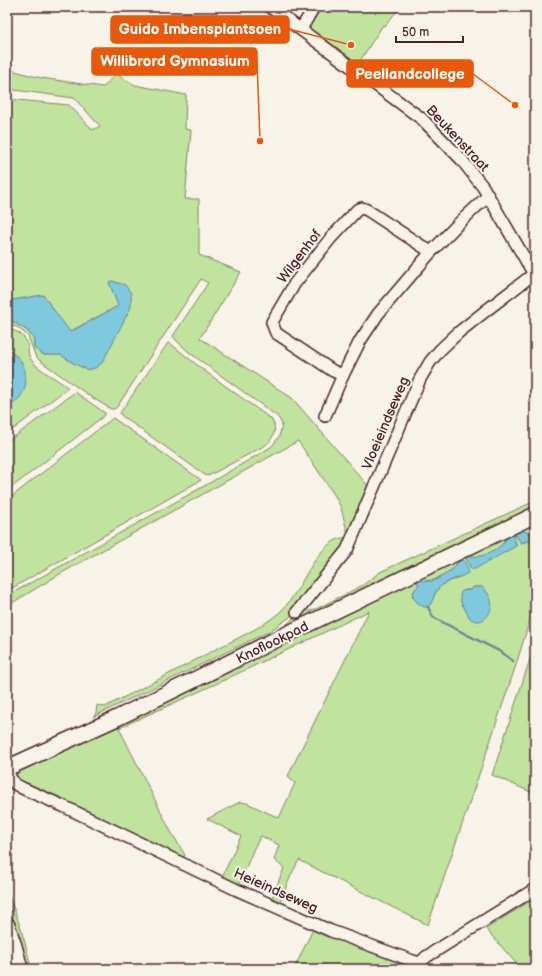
<svg xmlns="http://www.w3.org/2000/svg" width="542" height="976" font-family="'Balsamiq Sans',sans-serif">
<style>
.green{fill:#c0e39d;stroke:#858164;fill-rule:evenodd}
.water{fill:#7fc9df;stroke:#6a8597}
.lines{fill:none;stroke-linecap:round;stroke-linejoin:round}
.stream{stroke:#6a8597;stroke-width:2.5}
.minor-casing{stroke:#4a1f2b;stroke-width:14}
.secondary-casing{stroke:#4a1f2b;stroke-width:18}
.minor{stroke:#f7f3e8;stroke-width:11}
.secondary{stroke:#f7f3e8;stroke-width:15}
.labels{text-anchor:middle;stroke-width:4;stroke-linejoin:round;paint-order:stroke}
.street-label{font-size:14px;fill:#4a1f2b;stroke:#f7f3e8}
.leader{fill:none;stroke:#e8590c;stroke-width:1.5}
.callout-dot{fill:#e8590c;stroke:#f7f3e8;stroke-width:1.5}
.callout{fill:#e8590c;stroke:#e8590c;stroke-width:1.5}
.callout-label{font-size:15px;text-anchor:middle;font-weight:bold;fill:#fff}
</style>
<rect width="100%" height="100%" fill="#f7f3e8"/>
<filter id="ink" filterUnits="userSpaceOnUse"><feTurbulence type="fractalNoise" baseFrequency=".025" numOctaves="2"/><feDisplacementMap in="SourceGraphic" scale="8" xChannelSelector="R" yChannelSelector="G"/><feConvolveMatrix kernelMatrix="1 2 1 2 8 2 1 2 1" color-interpolation-filters="sRGB"/></filter>
<g filter="url(#ink)">
<g class="green">
<path d="M 316,7 L 400,7 L 385,26 L 383,25 L 358,64 L 307,29 L 307,23 Z"/>
<path d="M 7,69 L 41,78 L 103,87 C 109,84 110,77 116,74 L 135,85 L 186,95 L 185,129 L 191,130 L 185,199 L 199,199 L 199,255 L 241,272 L 200,338 L 292,398 L 370,488 L 349,538 L 330,568 L 290,617 L 270,631 L 93,717 L 96,713 L 97,705 L 105,707 C 142,688 179,669 216,649 C 236,639 261,628 279,613 C 298,596 307,566 325,548 C 331,542 341,536 349,538 L 341,508 L 335,496 L 298,441 L 60,574 L 7,606 L 7,596 L 206,485 L 271,447 L 279,437 L 282,424 L 278,417 L 271,412 L 190,353 L 177,341 L 173,336 L 208,283 L 201,279 L 117,407 L 114,409 L 111,409 L 91,397 L 39,360 L 35,355 L 28,336 L 17,327 L 7,325 L 7,318 L 28,331 L 34,339 L 34,348 L 44,355 L 61,355 L 75,364 L 131,306 L 109,282 L 116,300 L 118,306 L 69,332 L 43,295 L 7,301 L 7,99 L 69,105 L 93,130 L 100,126 L 74,98 L 7,89 Z"/>
<path d="M 7,329 C 17,330 26,336 28,346 C 28,350 28,354 30,358 C 37,370 57,378 68,388 L 7,434 L 7,407 L 12,405 L 13,353 L 7,351 Z"/>
<path d="M 168,343 L 171,344 L 202,369 L 271,419 C 278,428 274,438 266,445 L 208,476 L 205,475 L 122,416 L 120,413 Z"/>
<path d="M 75,392 L 105,413 L 105,415 L 7,491 L 7,442 Z"/>
<path d="M 113,418 L 201,480 L 7,591 L 7,500 Z"/>
<path d="M 535,501 L 535,509 L 284,627 L 301,611 L 310,611 L 318,608 L 363,585 L 380,572 Z"/>
<path d="M 535,520 L 535,531 L 532,533 C 522,531 513,533 506,540 C 503,542 502,545 500,547 C 494,551 486,556 480,557 C 477,557 473,556 470,556 L 468,562 L 471,569 L 516,546 L 516,544 L 513,536 L 514,535 L 516,535 L 521,543 L 535,539 L 535,603 L 515,668 L 428,925 L 338,880 L 299,860 L 292,873 L 279,904 L 271,900 L 284,868 L 274,860 L 279,845 L 261,836 L 254,848 L 239,885 L 222,877 L 241,836 L 207,819 L 240,802 L 247,803 L 279,818 L 295,783 L 289,778 L 288,776 L 369,611 L 220,682 L 119,728 L 170,830 L 185,855 L 183,859 L 17,781 L 17,774 L 19,770 ZM 462,560 L 464,561 L 457,579 C 444,582 437,586 433,599 L 412,596 L 413,592 L 419,585 L 417,582 L 419,581 L 434,580 L 453,569 L 457,563 ZM 474,587 L 482,587 L 470,618 L 461,602 L 465,590 L 470,590 Z"/>
<path d="M 535,644 L 535,794 L 492,775 Z"/>
<path d="M 7,892 C 18,917 26,943 31,969 L 26,969 L 13,927 L 13,913 L 7,899 Z"/>
<path d="M 535,898 L 535,969 L 521,969 L 486,929 Z"/>
<path d="M 314,927 L 412,965 L 414,969 L 294,969 Z"/>
</g>
<g class="water">
<path d="M 112,281 L 125,285 L 131,293 L 131,307 L 102,363 L 95,368 L 88,370 L 75,364 L 61,355 L 44,355 L 34,348 L 34,339 L 28,331 L 7,318 L 7,301 L 43,295 L 70,332 L 118,306 L 116,300 L 109,282 Z"/>
<path d="M 7,351 C 16,354 21,359 24,368 C 29,385 24,399 7,407 Z"/>
<path d="M 523,531 L 531,533 L 535,531 L 535,539 L 521,543 L 516,535 L 514,535 L 513,536 L 516,544 L 516,546 L 475,569 L 471,569 L 466,558 C 471,554 478,558 484,555 C 489,554 496,550 500,546 C 504,544 505,539 508,537 C 513,533 518,532 523,531 Z"/>
<path d="M 462,560 C 466,562 469,569 468,573 C 458,579 446,580 438,589 C 432,594 434,608 424,607 C 418,604 410,597 414,591 C 415,588 417,587 419,585 L 418,583 L 416,582 C 422,579 427,582 433,581 C 436,580 450,572 453,569 C 457,565 456,563 462,560 Z"/>
<path d="M 474,587 L 482,587 C 503,604 484,630 470,618 L 461,602 L 460,595 L 462,591 L 470,590 Z"/>
</g>
<g class="lines">
<path class="stream" d="M 428,607 L 433,617 L 442,622 L 501,652 L 513,661"/>
<g class="minor-casing">
<g id="minor">
<path d="M 270,7 L 422,119 L 461,159 L 483,187 L 535,276"/>
<path d="M 301,29 L 314,7"/>
<path d="M 343,375 L 333,371 L 276,333 L 274,328 L 272,322 L 295,283 L 330,239 L 357,210 L 362,208 L 367,210 L 431,252"/>
<path d="M 325,416 L 343,375 L 360,341 L 378,314 L 431,252 L 459,223 L 488,196"/>
<path d="M 297,612 L 347,550 L 420,379 L 430,362 L 440,350 L 459,332 L 488,309 L 535,273"/>
<path d="M 7,770 L 11,779 L 15,784 L 22,788 L 63,806 L 235,889 L 331,931 L 413,961 L 420,963"/>
<path d="M 420,963 L 426,957 L 437,950 L 535,889"/>
</g>
</g>
<g class="secondary-casing">
<g id="secondary">
<path d="M 7,768 L 117,718 L 285,635 L 535,515"/>
<path d="M 7,925 L 14,946 L 20,969"/>
</g>
</g>
<use href="#minor" class="minor"/>
<use href="#secondary" class="secondary"/>
</g>
</g>
<g class="labels">
<g class="street-label">
<text transform="translate(458 138) rotate(47)" y="5">Beukenstraat</text>
<text transform="translate(299 256) rotate(-53)" y="5">Wilgenhof</text>
<text transform="translate(385 423) rotate(-67)" y="5">Vloeieindseweg</text>
<text transform="translate(272 642) rotate(-26)" y="5">Knoflookpad</text>
<text transform="translate(276 890) rotate(24)" y="5">Heieindseweg</text>
</g>
</g>
<path class="leader" d="M351 45L289 29M260 141L257 61M515 105L473 74"/>
<g class="callout-dot">
<circle cx="351" cy="45" r="4"/>
<circle cx="260" cy="141" r="4"/>
<circle cx="515" cy="105" r="4"/>
</g>
<g class="callout">
<rect x="111" y="16" width="178" height="27" rx="4"/>
<rect x="92" y="48" width="165" height="27" rx="4"/>
<rect x="347" y="60" width="126" height="27" rx="4"/>
</g>
<g class="callout-label">
<text x="200" y="34">Guido Imbensplantsoen</text>
<text x="175" y="66">Willibrord Gymnasium</text>
<text x="410" y="79">Peellandcollege</text>
</g>
<rect width="542" height="976" fill="none" stroke="#f7f3e8" stroke-width="24"/>
<rect x="12" y="12" width="518" height="952" fill="none" stroke="#4a1f2b" stroke-width="1.5" filter="url(#ink)"/>
<path d="M396 36v6h67v-6" fill="none" stroke="#4a1f2b" stroke-width="2"/>
<text x="402" y="36" font-size="12" fill="#4a1f2b" stroke="#f7f3e8" stroke-width="3" paint-order="stroke">50 m</text>
</svg>
